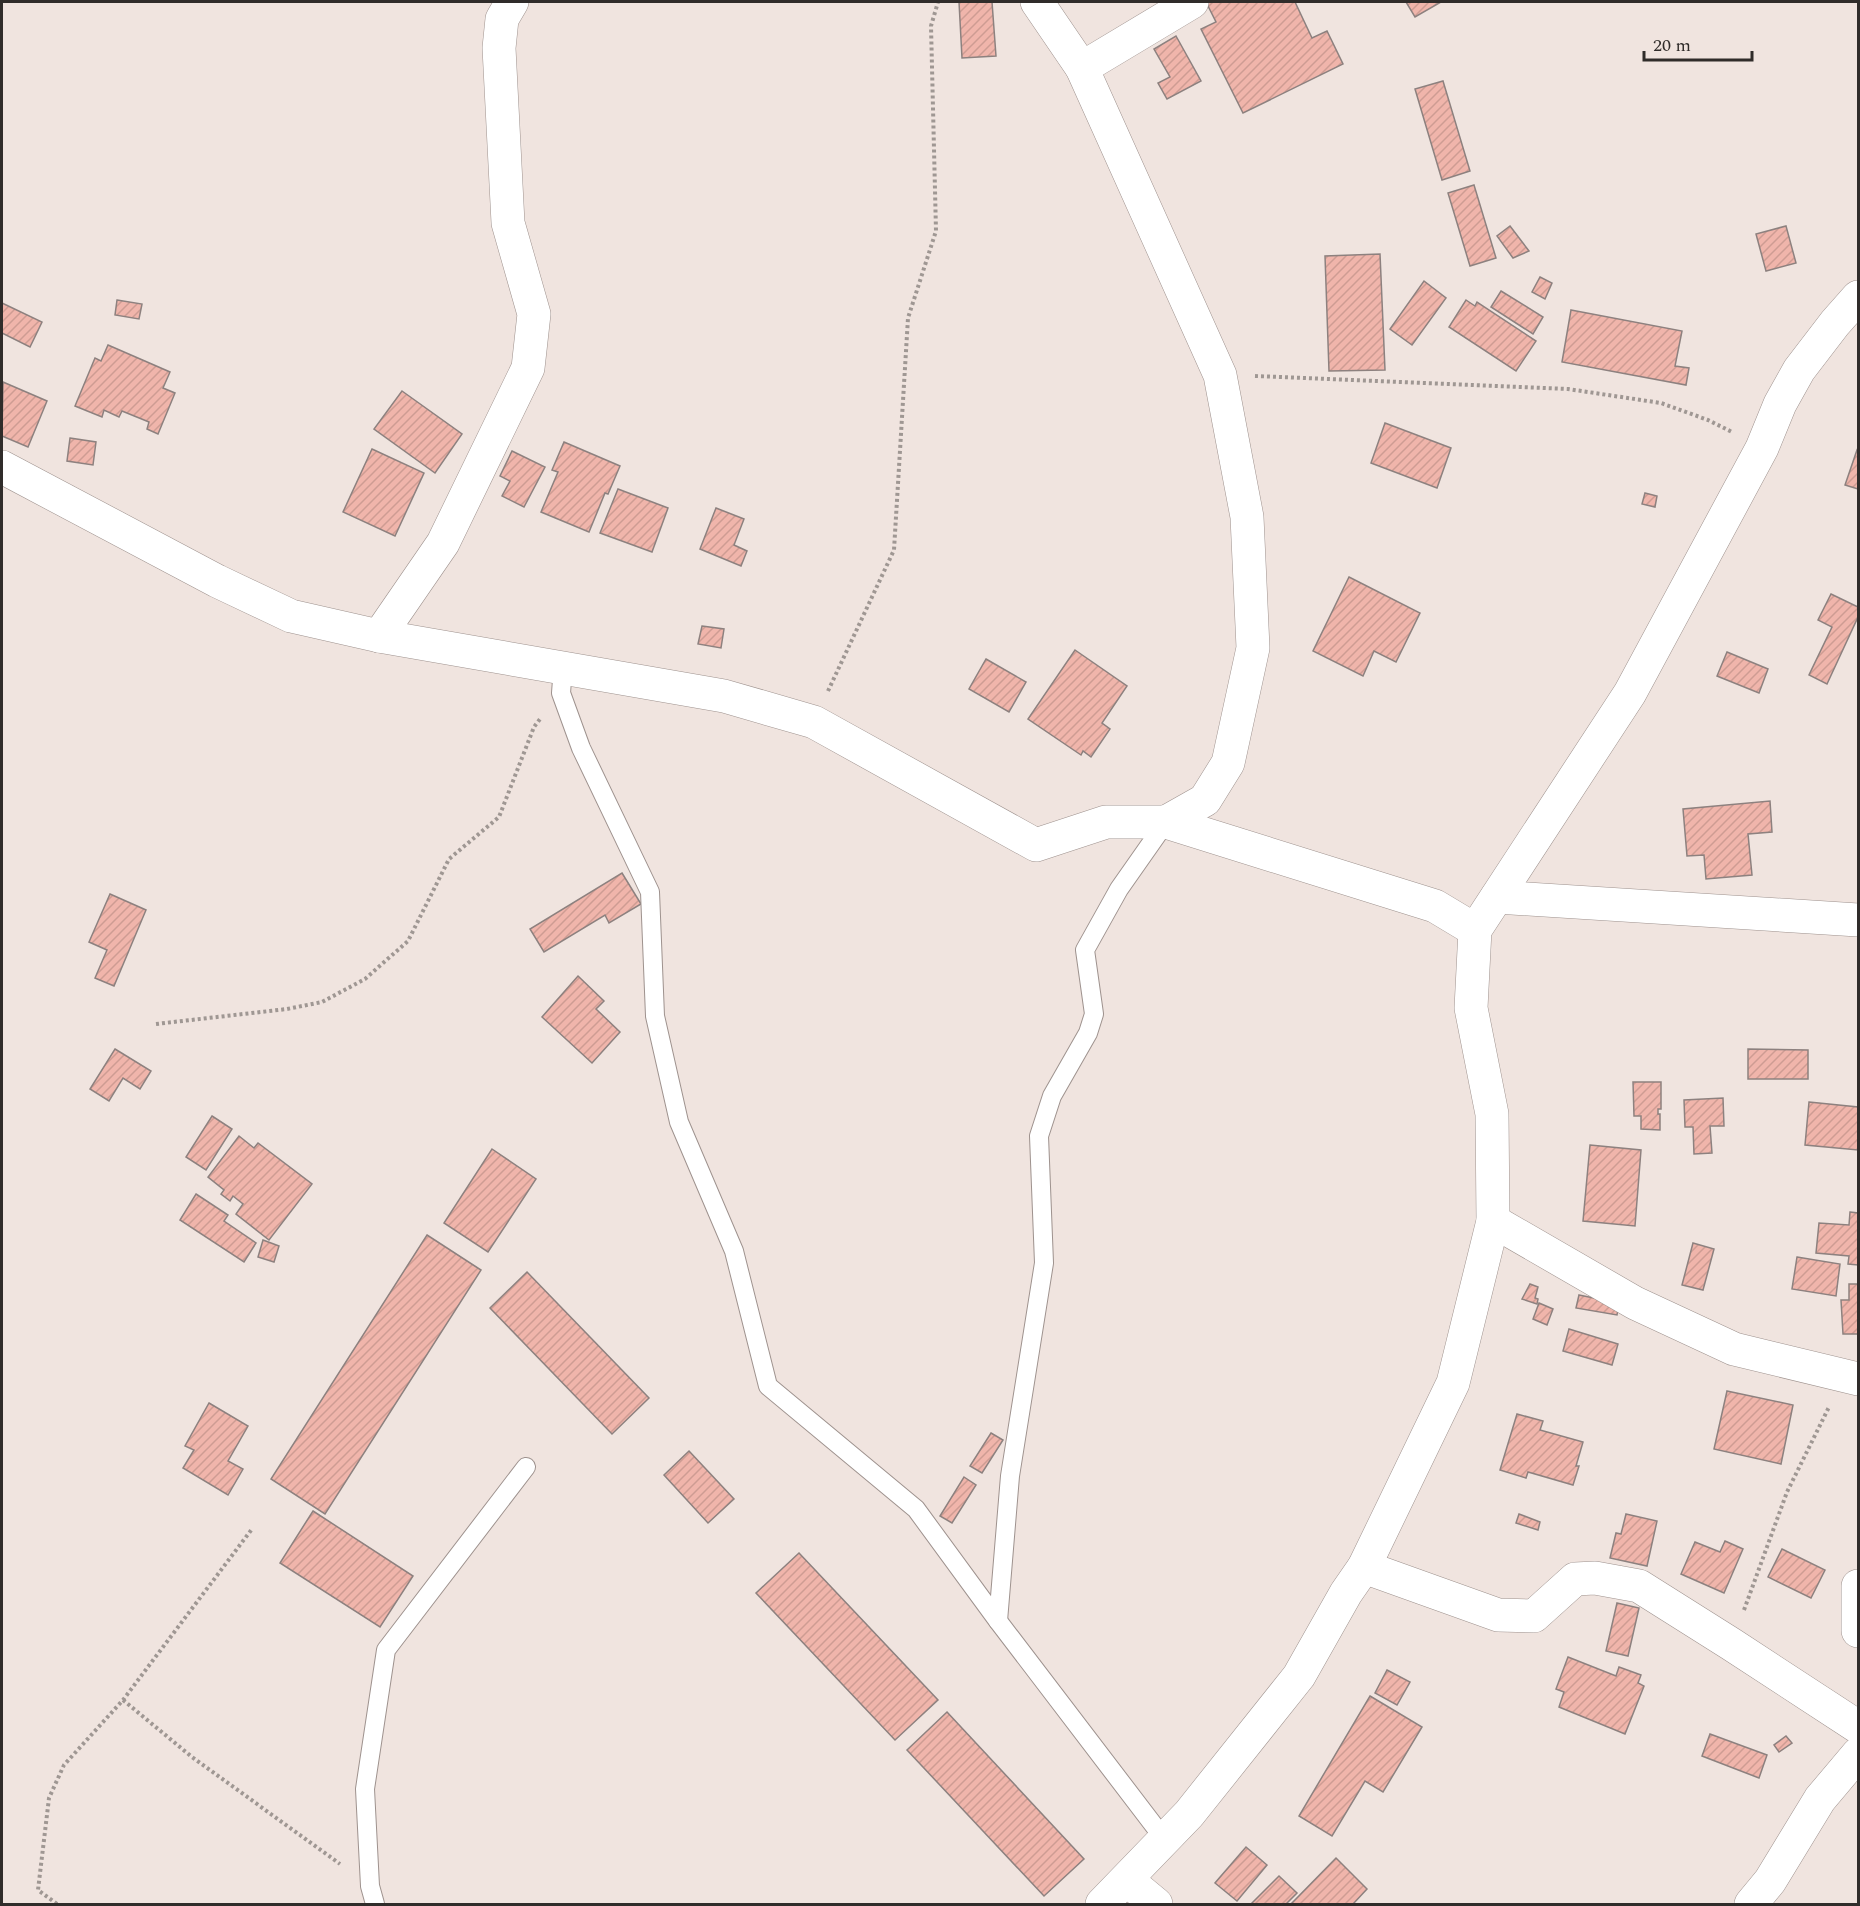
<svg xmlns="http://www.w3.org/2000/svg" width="1860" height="1906" font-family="Spectral,serif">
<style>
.building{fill:url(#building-hatch);stroke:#8d817f;stroke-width:1.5}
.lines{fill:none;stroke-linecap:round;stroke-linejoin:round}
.service-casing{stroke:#9e928e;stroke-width:20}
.minor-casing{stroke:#9e928e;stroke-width:34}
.path{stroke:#9f9793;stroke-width:4;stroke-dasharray:3 3;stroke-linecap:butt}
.service{stroke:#fff;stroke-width:18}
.minor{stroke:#fff;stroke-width:33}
</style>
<defs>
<pattern id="building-hatch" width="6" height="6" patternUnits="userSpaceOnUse" patternTransform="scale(1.5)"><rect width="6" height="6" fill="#f0b5ab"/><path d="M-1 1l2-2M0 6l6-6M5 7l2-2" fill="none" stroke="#ce9c93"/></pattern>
</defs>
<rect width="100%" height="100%" fill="#f0e4df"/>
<g class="building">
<path d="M 959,2 L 992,2 L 996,56 L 962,58 Z"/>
<path d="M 1206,2 L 1295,2 L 1312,38 L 1327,31 L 1343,64 L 1243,113 L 1201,29 L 1216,22 Z"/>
<path d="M 1406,2 L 1441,2 L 1415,17 Z"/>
<path d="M 1176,36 L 1201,81 L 1167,99 L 1158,83 L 1170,77 L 1154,49 Z"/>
<path d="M 1443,81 L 1470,171 L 1442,180 L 1415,89 Z"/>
<path d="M 1474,185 L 1496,258 L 1470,266 L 1448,193 Z"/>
<path d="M 1510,226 L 1529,251 L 1513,258 L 1497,236 Z"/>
<path d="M 1786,226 L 1796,263 L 1766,271 L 1756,234 Z"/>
<path d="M 1380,254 L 1385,370 L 1329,371 L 1325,256 Z"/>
<path d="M 1540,277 L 1552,283 L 1545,299 L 1532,292 Z"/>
<path d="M 1424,281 L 1446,298 L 1412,345 L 1390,329 Z"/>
<path d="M 1501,291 L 1543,317 L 1533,334 L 1491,307 Z"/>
<path d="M 117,300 L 142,304 L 139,319 L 115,315 Z"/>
<path d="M 1466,300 L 1475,306 L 1477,302 L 1536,341 L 1516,371 L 1449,327 Z"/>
<path d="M 2,303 L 42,322 L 30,347 L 2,333 Z"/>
<path d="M 1571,310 L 1682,331 L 1675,366 L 1689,368 L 1686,385 L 1562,362 Z"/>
<path d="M 108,345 L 170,372 L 163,388 L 175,393 L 158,434 L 147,429 L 149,422 L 122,411 L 119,417 L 104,410 L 102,417 L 75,406 L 95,358 L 101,361 Z"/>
<path d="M 3,382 L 47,401 L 28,447 L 2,436 Z"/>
<path d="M 402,391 L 462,434 L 435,473 L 374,429 Z"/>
<path d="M 1385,423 L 1451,448 L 1437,488 L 1371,463 Z"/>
<path d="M 70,438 L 96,442 L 93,465 L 67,461 Z"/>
<path d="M 564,442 L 620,466 L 608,494 L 605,493 L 589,532 L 541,512 L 558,472 L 552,470 Z"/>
<path d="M 372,449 L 424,473 L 395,536 L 343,512 Z"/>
<path d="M 1857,450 L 1858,451 L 1858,489 L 1845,485 Z"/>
<path d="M 512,451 L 545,467 L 524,507 L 502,496 L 510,481 L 500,476 Z"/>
<path d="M 618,489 L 668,508 L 652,552 L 600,533 Z"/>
<path d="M 1645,493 L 1657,496 L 1655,507 L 1642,504 Z"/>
<path d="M 716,508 L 744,519 L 734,545 L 747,551 L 741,566 L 700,549 Z"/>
<path d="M 1349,577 L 1420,613 L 1396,662 L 1374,651 L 1363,676 L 1313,651 Z"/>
<path d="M 1831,594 L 1858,607 L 1858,617 L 1827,684 L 1809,675 L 1832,627 L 1818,620 Z"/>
<path d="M 702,626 L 724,629 L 721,648 L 698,644 Z"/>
<path d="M 1075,650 L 1127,686 L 1102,723 L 1110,729 L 1091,757 L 1083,751 L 1081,755 L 1028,719 Z"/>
<path d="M 1727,652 L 1768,669 L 1759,693 L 1717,676 Z"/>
<path d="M 986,659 L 1026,682 L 1009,712 L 969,689 Z"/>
<path d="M 1770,801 L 1772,832 L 1748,834 L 1752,875 L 1706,879 L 1704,855 L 1687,856 L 1683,809 Z"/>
<path d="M 622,873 L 641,904 L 609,923 L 605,915 L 544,952 L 530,929 Z"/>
<path d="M 110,894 L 146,910 L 114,986 L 95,978 L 107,950 L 89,942 Z"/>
<path d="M 578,976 L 604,1001 L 596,1009 L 620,1032 L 592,1063 L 542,1017 Z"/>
<path d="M 115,1049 L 151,1071 L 140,1089 L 123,1078 L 109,1101 L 90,1089 Z"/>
<path d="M 1748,1049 L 1808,1050 L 1808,1079 L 1748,1079 Z"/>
<path d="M 1633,1082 L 1661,1082 L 1661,1109 L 1658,1109 L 1658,1114 L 1660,1114 L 1660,1130 L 1641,1129 L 1641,1116 L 1634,1116 Z"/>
<path d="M 1723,1098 L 1724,1126 L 1710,1126 L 1712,1153 L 1694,1154 L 1693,1127 L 1685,1127 L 1684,1100 Z"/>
<path d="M 1809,1102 L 1858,1107 L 1858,1150 L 1805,1145 Z"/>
<path d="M 212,1116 L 232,1129 L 206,1170 L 186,1157 Z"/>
<path d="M 239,1136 L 254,1148 L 258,1143 L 312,1184 L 269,1240 L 236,1214 L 243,1204 L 233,1196 L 230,1201 L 221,1194 L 224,1190 L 208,1177 Z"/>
<path d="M 1590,1145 L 1641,1150 L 1635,1226 L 1583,1221 Z"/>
<path d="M 492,1149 L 536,1179 L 488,1252 L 444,1223 Z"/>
<path d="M 196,1194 L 228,1215 L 224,1221 L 256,1243 L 244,1262 L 180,1220 Z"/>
<path d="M 1850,1212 L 1858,1213 L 1858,1265 L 1848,1264 L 1849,1256 L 1816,1253 L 1819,1223 L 1849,1225 Z"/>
<path d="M 427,1235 L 481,1270 L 325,1514 L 271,1479 Z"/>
<path d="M 263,1240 L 279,1246 L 274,1262 L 258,1257 Z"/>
<path d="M 1693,1243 L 1714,1249 L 1703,1290 L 1682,1285 Z"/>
<path d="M 1797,1257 L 1840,1264 L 1836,1296 L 1792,1289 Z"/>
<path d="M 527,1272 L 649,1398 L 612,1434 L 490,1308 Z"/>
<path d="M 1530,1284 L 1538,1287 L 1535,1298 L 1538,1299 L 1537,1304 L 1522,1299 Z"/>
<path d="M 1849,1284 L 1858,1284 L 1858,1334 L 1843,1334 L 1841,1300 L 1849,1300 Z"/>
<path d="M 1579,1295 L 1619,1303 L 1617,1315 L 1576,1308 Z"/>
<path d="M 1539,1303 L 1553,1309 L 1547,1325 L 1533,1319 Z"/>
<path d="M 1569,1329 L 1618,1344 L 1612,1365 L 1563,1351 Z"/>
<path d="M 1727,1391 L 1793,1405 L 1781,1464 L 1714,1449 Z"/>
<path d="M 209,1403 L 248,1426 L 228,1461 L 243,1469 L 228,1495 L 183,1468 L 194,1450 L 185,1446 Z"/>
<path d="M 1517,1414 L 1543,1421 L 1540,1430 L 1583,1442 L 1576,1466 L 1579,1466 L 1573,1485 L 1528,1472 L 1526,1478 L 1500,1470 Z"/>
<path d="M 991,1433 L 1003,1440 L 982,1473 L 970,1466 Z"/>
<path d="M 689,1451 L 734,1499 L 708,1523 L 664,1475 Z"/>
<path d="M 964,1477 L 976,1485 L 952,1523 L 940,1516 Z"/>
<path d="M 313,1511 L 413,1576 L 380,1627 L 280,1563 Z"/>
<path d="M 1519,1514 L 1540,1522 L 1538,1530 L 1516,1523 Z"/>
<path d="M 1626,1514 L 1657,1521 L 1647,1566 L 1610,1558 L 1616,1533 L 1621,1534 Z"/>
<path d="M 1725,1541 L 1743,1549 L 1724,1593 L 1681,1574 L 1695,1542 L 1720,1552 Z"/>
<path d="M 1782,1549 L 1825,1570 L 1811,1598 L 1768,1577 Z"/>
<path d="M 799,1553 L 938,1700 L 895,1740 L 756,1593 Z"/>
<path d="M 1617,1603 L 1639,1608 L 1628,1656 L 1606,1651 Z"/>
<path d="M 1568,1657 L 1616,1676 L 1619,1667 L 1641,1675 L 1638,1683 L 1644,1686 L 1625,1734 L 1559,1707 L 1564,1692 L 1556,1689 Z"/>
<path d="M 1387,1670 L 1410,1682 L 1397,1705 L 1375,1693 Z"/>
<path d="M 1370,1696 L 1422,1727 L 1383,1792 L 1365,1781 L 1332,1836 L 1299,1816 Z"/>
<path d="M 947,1712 L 1084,1859 L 1044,1896 L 907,1750 Z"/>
<path d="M 1710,1734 L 1767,1755 L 1759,1778 L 1702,1756 Z"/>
<path d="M 1786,1736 L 1792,1743 L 1779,1752 L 1774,1745 Z"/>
<path d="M 1246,1847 L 1267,1865 L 1237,1901 L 1215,1883 Z"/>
<path d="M 1336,1858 L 1367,1889 L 1353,1904 L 1291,1904 Z"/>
<path d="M 1279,1876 L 1297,1893 L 1286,1904 L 1251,1904 Z"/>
</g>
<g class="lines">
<g class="service-casing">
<g id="service">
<path d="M 563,667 L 561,693 L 581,748 L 650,892 L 655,1016 L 679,1122 L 734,1251 L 768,1386 L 916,1509 L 998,1621 L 1165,1840"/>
<path d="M 998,1621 L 1010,1476 L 1044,1263 L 1039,1136 L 1052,1096 L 1088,1033 L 1094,1014 L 1085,950 L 1119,889 L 1166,822"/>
<path d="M 375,1904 L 370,1886 L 365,1789 L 386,1650 L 526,1467"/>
</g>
</g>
<g class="minor-casing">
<g id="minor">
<path d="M 1037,2 L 1082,68 L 1220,375 L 1247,517 L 1253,648 L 1228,763 L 1205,800 L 1166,822"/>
<path d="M 1082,68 L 1192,2"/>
<path d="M 2,467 L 217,581 L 291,616 L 379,636 L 724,696 L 814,722 L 1036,845 L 1106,822 L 1166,822 L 1435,906 L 1475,930"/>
<path d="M 379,636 L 443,543 L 528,368 L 534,314 L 508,223 L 499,48 L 502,19 L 512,2"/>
<path d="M 1497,897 L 1858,920"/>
<path d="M 1493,1221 L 1635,1303 L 1734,1349 L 1858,1379"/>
<path d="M 1364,1567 L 1498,1615 L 1534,1616 L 1575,1579 L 1595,1578 L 1639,1586 L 1731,1644 L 1858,1727"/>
<path d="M 1858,1586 L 1858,1631"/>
<path d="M 1127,1880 L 1156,1904"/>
<path d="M 1102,1904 L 1189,1814 L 1299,1676 L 1346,1593 L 1364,1567 L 1453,1383 L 1493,1221 L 1492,1114 L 1471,1008 L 1475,930 L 1630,693 L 1762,448 L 1780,404 L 1799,370 L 1835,323 L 1858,297"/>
<path d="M 1751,1904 L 1770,1881 L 1820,1799 L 1858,1754"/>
</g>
</g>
<g class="path">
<path d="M 1255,376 L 1568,389 L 1661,403 L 1708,420 L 1732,432"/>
<path d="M 828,691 L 894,550 L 908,318 L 936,231 L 931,26 L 938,2"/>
<path d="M 156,1024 L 287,1009 L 322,1002 L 365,979 L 408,941 L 449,859 L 499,817 L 534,727 L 540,719"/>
<path d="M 1744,1610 L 1787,1492 L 1829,1407"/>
<path d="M 123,1700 L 192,1757 L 340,1864"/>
<path d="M 57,1904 L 38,1890 L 49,1798 L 64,1765 L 123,1700 L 252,1529"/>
</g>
<use href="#service" class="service"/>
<use href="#minor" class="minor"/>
</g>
<rect width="1860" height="1906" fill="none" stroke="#302c2a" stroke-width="6"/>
<path d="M1644 51v9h108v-9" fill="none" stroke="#302c2a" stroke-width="3"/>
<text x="1653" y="51" font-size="18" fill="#302c2a" stroke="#f0e4df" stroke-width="4.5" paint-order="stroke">20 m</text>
</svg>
